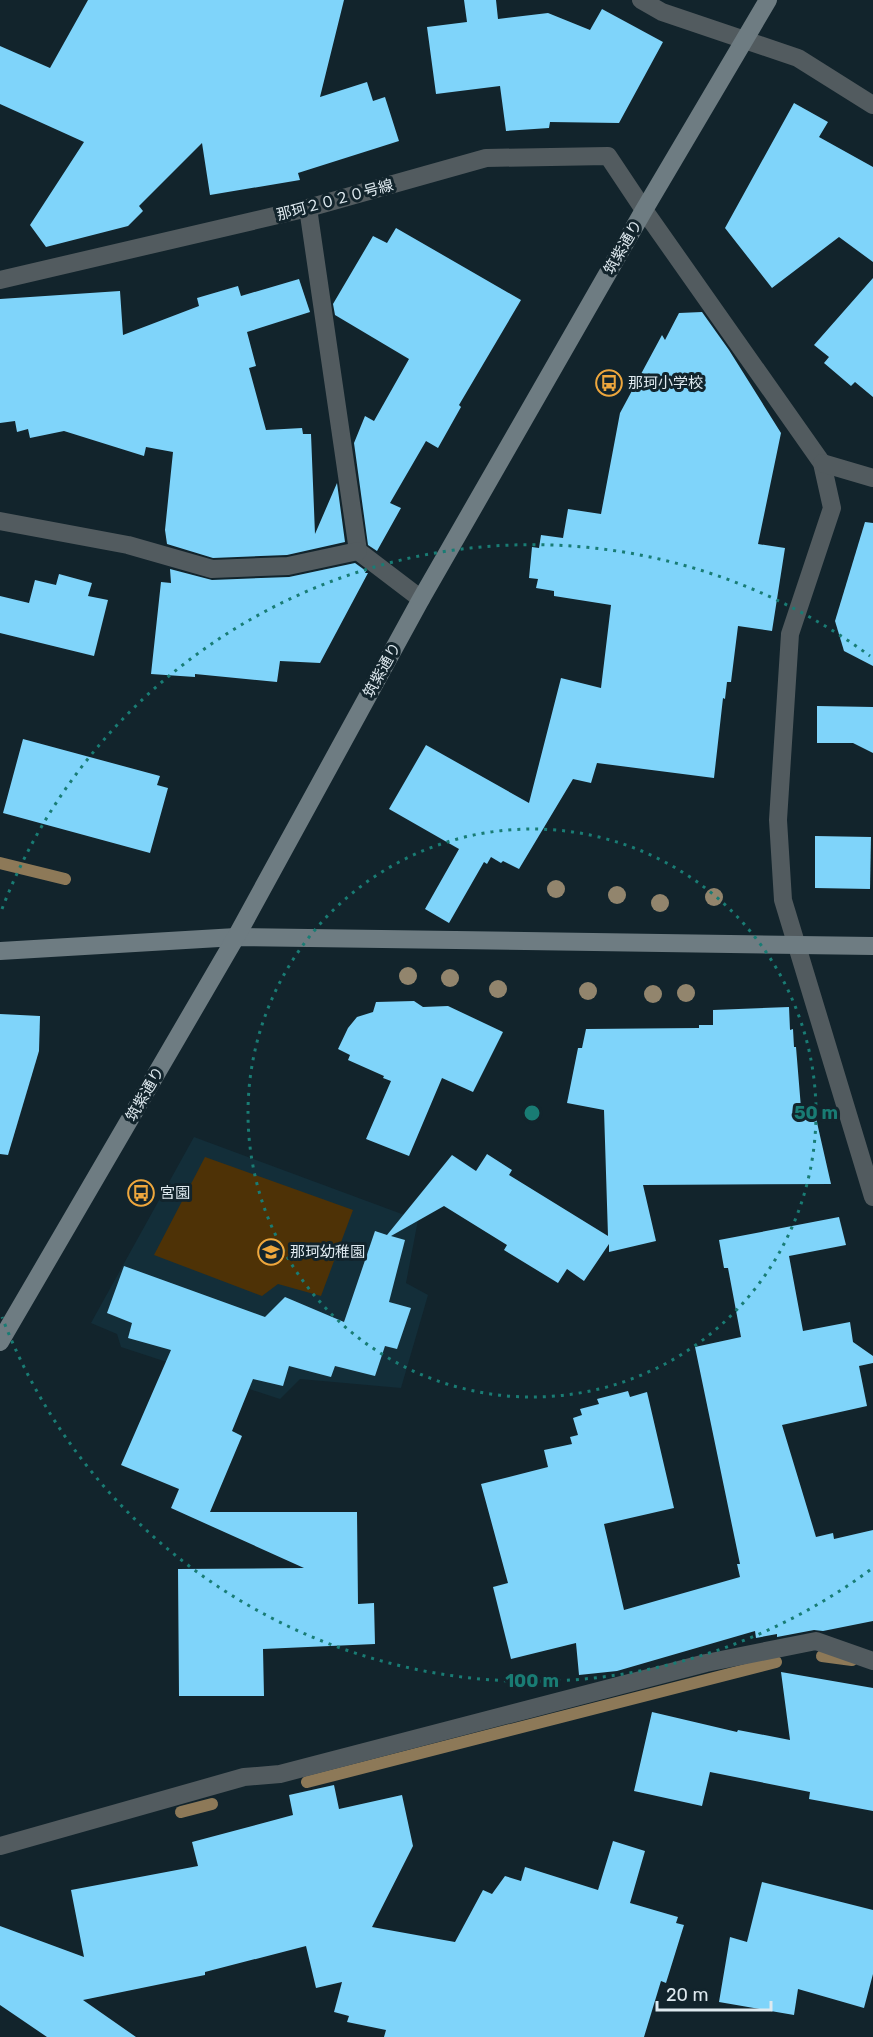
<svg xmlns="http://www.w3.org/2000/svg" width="873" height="2037" font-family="Rubik,'Noto Sans JP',sans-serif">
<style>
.built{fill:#132e39}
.green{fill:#4e3206}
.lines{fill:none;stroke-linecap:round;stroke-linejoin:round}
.stream{stroke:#8d7958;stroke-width:12}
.building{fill:#7fd4fa}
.street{stroke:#525b5f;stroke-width:18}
.secondary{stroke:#6e7c82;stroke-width:18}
.tree{fill:#92856d}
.ring{fill:none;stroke:#197c74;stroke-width:3;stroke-dasharray:3 6}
.labels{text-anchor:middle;stroke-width:6;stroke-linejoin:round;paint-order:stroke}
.street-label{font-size:15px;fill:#dee9ef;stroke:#12242c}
.poi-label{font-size:15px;fill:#dee9ef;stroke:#12242c;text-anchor:start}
.centre{fill:#197c74;stroke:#12242c;stroke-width:3}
.ring-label{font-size:18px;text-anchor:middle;font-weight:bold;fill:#197c74;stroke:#12242c;stroke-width:6;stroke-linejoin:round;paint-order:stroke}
</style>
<rect width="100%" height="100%" fill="#12242c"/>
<path class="built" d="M 194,1137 L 418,1220 L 406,1283 L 428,1295 L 401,1388 L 300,1379 L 280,1399 L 121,1347 L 117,1334 L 91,1323 Z"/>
<path class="green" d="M 205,1157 L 353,1210 L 321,1296 L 278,1284 L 262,1296 L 154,1255 Z"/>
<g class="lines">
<g class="stream">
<path d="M 0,863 L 65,879"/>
<path d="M 822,1656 L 852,1660"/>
<path d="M 307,1782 L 776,1662"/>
<path d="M 181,1812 L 212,1804"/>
</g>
</g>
<g class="building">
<path d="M 88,0 L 344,0 L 320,97 L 367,82 L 373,101 L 385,97 L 399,141 L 298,173 L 300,180 L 210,195 L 202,143 L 139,206 L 143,211 L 128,226 L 46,247 L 30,225 L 84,142 L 0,104 L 0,46 L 50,68 Z"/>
<path d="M 464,0 L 496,0 L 498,19 L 548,13 L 590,30 L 602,9 L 663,42 L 619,123 L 550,122 L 549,128 L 506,131 L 500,86 L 436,94 L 427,27 L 467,22 Z"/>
<path d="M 794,103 L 828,122 L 819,137 L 873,167 L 873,262 L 839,237 L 772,288 L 725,228 Z"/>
<path d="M 396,228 L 521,300 L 459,405 L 461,407 L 438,448 L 426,441 L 390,503 L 401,508 L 377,551 L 368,545 L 354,443 L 365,416 L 374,421 L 409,359 L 335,315 L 333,304 L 373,236 L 387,243 Z"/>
<path d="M 873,278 L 873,397 L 855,382 L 851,386 L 824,363 L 829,357 L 814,345 Z"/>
<path d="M 299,279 L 310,312 L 247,332 L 256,366 L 249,368 L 266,430 L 302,428 L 303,434 L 311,434 L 315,534 L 337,483 L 345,542 L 287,555 L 213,558 L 167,544 L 165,530 L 173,452 L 146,447 L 144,456 L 64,431 L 30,438 L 28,429 L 17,432 L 15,421 L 0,423 L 0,299 L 120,291 L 123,335 L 199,306 L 197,298 L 238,286 L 241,296 Z"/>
<path d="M 702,312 L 729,350 L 781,433 L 758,544 L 785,548 L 772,631 L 738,626 L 731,682 L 727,682 L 725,699 L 723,698 L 714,778 L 597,763 L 591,783 L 573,779 L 519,869 L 503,861 L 501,863 L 491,857 L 487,864 L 484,862 L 449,923 L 425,909 L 459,849 L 389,809 L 426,745 L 529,803 L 561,678 L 601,688 L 611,605 L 554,596 L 554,591 L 536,588 L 538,579 L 529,578 L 532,547 L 539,548 L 541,535 L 563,538 L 568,509 L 601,514 L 620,413 L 662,335 L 665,340 L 679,313 Z"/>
<path d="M 865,522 L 873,523 L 873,666 L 844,651 L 835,621 Z"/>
<path d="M 355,563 L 366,571 L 365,573 L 368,573 L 320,663 L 280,661 L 277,682 L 195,674 L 195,677 L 151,674 L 161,582 L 171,583 L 170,569 L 212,580 L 289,577 Z"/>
<path d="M 59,574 L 92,583 L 88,596 L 108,600 L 94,656 L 0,633 L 0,596 L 29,603 L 35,580 L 56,585 Z"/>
<path d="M 817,706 L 873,707 L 873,753 L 853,743 L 817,743 Z"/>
<path d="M 23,739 L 160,776 L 157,785 L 168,788 L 150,853 L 3,813 Z"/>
<path d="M 815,836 L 871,837 L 870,889 L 815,888 Z"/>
<path d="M 414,1001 L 423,1007 L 448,1006 L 503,1032 L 473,1092 L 442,1078 L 409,1156 L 366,1139 L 391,1081 L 383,1078 L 384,1076 L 348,1060 L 350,1055 L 338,1049 L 348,1028 L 357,1017 L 373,1012 L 376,1002 Z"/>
<path d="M 789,1007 L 790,1030 L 793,1029 L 794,1047 L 796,1047 L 801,1108 L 813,1105 L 831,1184 L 643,1185 L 656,1241 L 609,1252 L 609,1244 L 584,1281 L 567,1269 L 558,1283 L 504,1250 L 507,1245 L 444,1206 L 391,1236 L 405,1240 L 389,1302 L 411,1308 L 397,1349 L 385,1346 L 375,1376 L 335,1366 L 331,1377 L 289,1366 L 283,1386 L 253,1379 L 232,1431 L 242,1436 L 210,1512 L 357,1512 L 358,1604 L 374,1603 L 375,1644 L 263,1649 L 264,1696 L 179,1696 L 178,1569 L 304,1568 L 171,1508 L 179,1489 L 121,1465 L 171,1350 L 128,1338 L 132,1323 L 107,1313 L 124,1266 L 265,1317 L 285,1297 L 344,1322 L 375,1231 L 387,1235 L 452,1155 L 476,1171 L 487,1154 L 512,1170 L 509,1175 L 608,1236 L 604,1110 L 567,1103 L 578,1048 L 582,1048 L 586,1029 L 699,1028 L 699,1025 L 713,1025 L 713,1010 Z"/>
<path d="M 0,1014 L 40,1016 L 39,1051 L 8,1155 L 0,1154 Z"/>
<path d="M 839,1217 L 846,1245 L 789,1256 L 803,1331 L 850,1322 L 853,1342 L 873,1356 L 873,1363 L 859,1366 L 867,1406 L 782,1425 L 816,1537 L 833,1533 L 834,1539 L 873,1530 L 873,1621 L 823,1631 L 814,1630 L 777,1637 L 777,1634 L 756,1638 L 755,1631 L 617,1671 L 579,1675 L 576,1643 L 511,1659 L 493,1587 L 508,1583 L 481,1484 L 548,1467 L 544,1450 L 572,1444 L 570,1437 L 578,1435 L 573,1418 L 582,1415 L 580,1409 L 599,1404 L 597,1399 L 628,1391 L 630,1397 L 647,1392 L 674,1508 L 604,1524 L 624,1610 L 740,1577 L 737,1564 L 740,1564 L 695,1347 L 741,1337 L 728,1268 L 724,1268 L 719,1240 Z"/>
<path d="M 781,1672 L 873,1688 L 873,1811 L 809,1799 L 810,1792 L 710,1772 L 702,1806 L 634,1791 L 652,1712 L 737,1732 L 738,1730 L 790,1740 Z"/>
<path d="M 334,1785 L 339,1809 L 402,1795 L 413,1846 L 372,1927 L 455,1942 L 483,1890 L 492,1894 L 505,1876 L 521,1881 L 525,1867 L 598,1890 L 613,1841 L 645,1851 L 630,1903 L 678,1917 L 676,1923 L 684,1925 L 666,1983 L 661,1981 L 644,2037 L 384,2037 L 386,2030 L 347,2022 L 349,2016 L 334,2012 L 342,1982 L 316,1988 L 306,1946 L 205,1972 L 205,1975 L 83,2000 L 136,2037 L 47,2037 L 0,2005 L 0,1926 L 84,1957 L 71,1890 L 198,1866 L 192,1842 L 293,1815 L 289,1795 Z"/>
<path d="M 762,1882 L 873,1910 L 873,1974 L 864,2008 L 798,1989 L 794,2015 L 719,2002 L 730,1937 L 747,1942 Z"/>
</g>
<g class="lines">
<g class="street">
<path d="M 641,0 L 662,12 L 798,58 L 873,105"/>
<path d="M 308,208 L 358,551 L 421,599"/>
<path d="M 0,280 L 308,208 L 486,158 L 608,156 L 644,210 L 822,463 L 832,508 L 790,634 L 778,820 L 783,900 L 873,1197"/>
<path d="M 822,463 L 873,478"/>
<path d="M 0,521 L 128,545 L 212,569 L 288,566 L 358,551"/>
<path d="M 0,1846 L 244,1777 L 280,1774 L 706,1663 L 816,1641 L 873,1661"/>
</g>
<g class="secondary">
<path d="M 0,951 L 236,937 L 873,946"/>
<path d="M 0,1342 L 236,937 L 421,599 L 644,210 L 768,0"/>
</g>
</g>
<g class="tree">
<circle cx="556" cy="889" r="9"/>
<circle cx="617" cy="895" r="9"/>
<circle cx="714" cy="897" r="9"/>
<circle cx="660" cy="903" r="9"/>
<circle cx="408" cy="976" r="9"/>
<circle cx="450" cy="978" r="9"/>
<circle cx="498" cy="989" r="9"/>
<circle cx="588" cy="991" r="9"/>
<circle cx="686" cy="993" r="9"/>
<circle cx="653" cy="994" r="9"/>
</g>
<g class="ring">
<circle cx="532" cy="1113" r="284"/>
<path d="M870 1570A568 568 0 0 1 2 1317M2 909A568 568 0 0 1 870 656"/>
</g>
<defs>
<g id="bus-ring" transform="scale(1.35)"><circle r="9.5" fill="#12242c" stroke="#eea73d" stroke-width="1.5"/><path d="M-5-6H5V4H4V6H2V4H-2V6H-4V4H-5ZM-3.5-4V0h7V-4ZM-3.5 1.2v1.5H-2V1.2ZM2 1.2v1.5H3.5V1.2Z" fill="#eea73d"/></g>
<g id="school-ring" transform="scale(1.35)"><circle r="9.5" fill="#12242c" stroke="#eea73d" stroke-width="1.5"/><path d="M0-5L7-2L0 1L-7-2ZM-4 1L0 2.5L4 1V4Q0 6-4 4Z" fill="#eea73d"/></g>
</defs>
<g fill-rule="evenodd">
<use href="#bus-ring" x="609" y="383"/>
<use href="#bus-ring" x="141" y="1193"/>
<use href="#school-ring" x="271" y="1252"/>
</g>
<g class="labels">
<g class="street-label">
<text transform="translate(335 200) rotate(-15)" y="5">那珂２０２０号線</text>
<text transform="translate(623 247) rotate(-60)" y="5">筑紫通り</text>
<text transform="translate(382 670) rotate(-61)" y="5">筑紫通り</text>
<text transform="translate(145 1094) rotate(-60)" y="5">筑紫通り</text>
</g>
<g class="poi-label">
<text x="628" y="388">那珂小学校</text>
<text x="160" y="1198">宮園</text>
<text x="290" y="1257">那珂幼稚園</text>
</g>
</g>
<circle cx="532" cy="1113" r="9" class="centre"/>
<g class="ring-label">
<text x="816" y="1119">50 m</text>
<text x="532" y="1687">100 m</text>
</g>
<path d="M657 2001v9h114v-9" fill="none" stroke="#dee9ef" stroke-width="3"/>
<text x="666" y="2001" font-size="18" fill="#dee9ef" stroke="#12242c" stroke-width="4.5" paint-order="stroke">20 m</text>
</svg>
